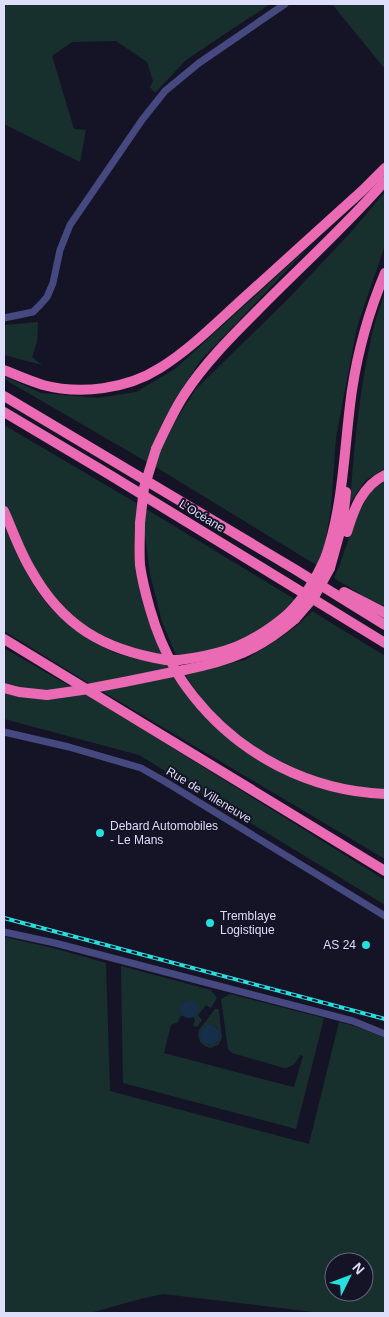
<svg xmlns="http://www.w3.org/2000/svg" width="389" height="1317" font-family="Arial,sans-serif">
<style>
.green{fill:#18302d;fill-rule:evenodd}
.water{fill:#162e48}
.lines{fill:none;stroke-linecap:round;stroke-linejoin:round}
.minor{stroke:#454980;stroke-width:7}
.highway{stroke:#ea6ab4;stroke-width:10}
.rail-casing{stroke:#24e1e0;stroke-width:4}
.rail{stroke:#151427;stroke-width:2;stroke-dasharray:5.5;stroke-linecap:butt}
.highway-bridge{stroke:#ea6ab4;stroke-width:10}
.poi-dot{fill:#24e1e0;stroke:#151427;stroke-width:2}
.labels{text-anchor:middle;stroke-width:4;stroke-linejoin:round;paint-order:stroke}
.street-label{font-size:12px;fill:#dfdefa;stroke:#151427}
.poi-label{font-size:12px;fill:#dfdefa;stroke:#151427;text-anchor:start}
</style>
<rect width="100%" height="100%" fill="#151427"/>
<g class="green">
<path d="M 4,4 L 270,4 L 186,60 L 155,93 L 150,87 L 153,81 L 147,62 L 116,41 L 72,42 L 52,56 L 74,129 L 86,130 L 80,162 L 4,124 Z"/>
<path d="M 332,4 L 385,4 L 385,69 Z"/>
<path d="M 385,192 L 385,245 L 357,327 L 336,437 L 331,508 L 323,555 L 318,566 L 154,466 L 160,451 L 176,420 L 196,389 L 289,298 L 352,231 Z"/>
<path d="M 309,247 L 200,361 L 178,395 L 156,438 L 147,462 L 4,379 L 4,376 L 41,393 L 98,398 L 136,392 L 175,369 Z"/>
<path d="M 385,292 L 385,468 L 365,481 L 350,503 C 354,448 359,393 371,339 C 374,323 380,308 385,292 Z"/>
<path d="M 38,322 L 37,342 L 32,357 L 42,365 L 4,355 L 4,325 Z"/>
<path d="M 4,425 L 138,504 L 136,533 L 163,655 L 131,649 L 82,626 L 45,587 L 14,529 L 4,506 Z"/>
<path d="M 385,481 L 385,606 L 370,600 L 334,578 L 340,564 L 356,517 L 371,491 Z"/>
<path d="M 146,509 L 296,600 L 279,617 L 239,643 L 197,655 L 176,655 L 162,622 L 150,574 L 144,526 Z"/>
<path d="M 4,523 C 16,550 28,581 47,604 C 67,626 94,646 122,655 C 137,660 152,661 167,663 L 171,669 L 90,684 L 4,631 Z"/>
<path d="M 312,611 L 385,656 L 385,791 L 350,788 L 302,774 L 238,737 L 201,699 L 185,674 L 245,660 L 283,636 L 299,624 Z"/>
<path d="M 4,648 L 71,687 L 44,691 L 4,685 Z"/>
<path d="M 175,676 L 269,765 L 385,798 L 385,859 L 100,690 Z"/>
<path d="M 4,692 L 84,693 L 385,880 L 385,905 L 139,755 L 4,719 Z"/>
<path d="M 4,937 L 53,948 L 106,963 L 110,1091 L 309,1144 L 339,1022 L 354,1026 L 385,1038 L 385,1313 L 322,1313 L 163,1294 L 140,1299 L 90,1313 L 4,1313 ZM 334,1262 L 364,1262 L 364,1292 L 334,1292 Z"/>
<path d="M 121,966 L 211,990 L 217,998 L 211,1008 L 206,1005 L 198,1015 L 202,1020 L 197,1027 L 193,1026 L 195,1020 L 193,1017 L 195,1015 L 185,1001 C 180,1004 181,1007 181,1013 L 183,1015 L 179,1018 L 178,1022 L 171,1025 L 164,1053 L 285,1085 L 294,1087 L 303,1056 L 300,1055 C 296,1063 293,1067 284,1068 L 232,1053 L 228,1049 L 221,999 L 230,994 L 324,1018 L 296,1129 L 123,1083 Z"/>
<path d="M 215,1009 L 217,1009 L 219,1010 L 222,1038 L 218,1045 L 210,1048 C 201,1045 197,1040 199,1030 ZM 211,1025 L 217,1027 L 220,1035 L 217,1043 L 209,1045 C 203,1043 200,1039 201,1033 Z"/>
</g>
<g class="water">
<circle cx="189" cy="1009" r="9"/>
<circle cx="210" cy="1035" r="10"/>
</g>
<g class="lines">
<g class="minor">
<path d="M 4,318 L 33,312 L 40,305 L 47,297 L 53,283 L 60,250 L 70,225 L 142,120 L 165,91 L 199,63 L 285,4"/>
<path d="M 4,732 L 69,747 L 141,768 L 164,781 L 385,916"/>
<path d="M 4,932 L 55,943 L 353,1021 L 385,1034"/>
</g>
<g class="highway">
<path d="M 4,370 C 16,375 30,381 43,385 C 81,395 127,389 160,368 C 192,348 219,320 247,295 C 286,260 324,225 363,190 L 385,168"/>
<path d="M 4,396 L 296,570 L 385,625"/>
<path d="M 4,412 L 110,475 L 385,643"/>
<path d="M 156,449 C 165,430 173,412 184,395 C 204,364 231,337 257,311 C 299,268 345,227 385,181"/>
<path d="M 4,511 C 13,531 20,552 31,570 C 62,626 104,650 166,660"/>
<path d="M 140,523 C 140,537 139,551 140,565 C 142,580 146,595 150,609 C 156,630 164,650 175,669 C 180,679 187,688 194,697 C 241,756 311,791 385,794"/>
<path d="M 347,532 C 354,509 362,486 385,475"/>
<path d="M 326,556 C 344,503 344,446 352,390 C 358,350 369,311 385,273"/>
<path d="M 330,568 L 343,521 L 346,492"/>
<path d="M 344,592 L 385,613"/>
<path d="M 4,639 L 385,871"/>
<path d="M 179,660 C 226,654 253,644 289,613"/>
<path d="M 184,670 C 230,661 259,650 295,619"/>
<path d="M 124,682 L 173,672"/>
<path d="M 4,688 L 19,692 L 47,695"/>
</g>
<g class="rail-casing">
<path id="rail" d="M 4,918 L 385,1019"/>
</g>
<use href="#rail" class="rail"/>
<g class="highway-bridge">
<path d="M 140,523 L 144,488 L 156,449"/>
<path d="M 289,613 C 306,595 316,579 326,556"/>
<path d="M 295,619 L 314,597 L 330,568"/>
<path d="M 166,660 L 179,660"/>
<path d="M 173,672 L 184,670"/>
<path d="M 47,695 L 82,690 L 124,682"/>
</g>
</g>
<g class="poi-dot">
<circle cx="100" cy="833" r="5"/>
<circle cx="210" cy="923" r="5"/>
<circle cx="366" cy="945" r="5"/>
</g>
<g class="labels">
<g class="street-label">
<text transform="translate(202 516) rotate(31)" y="4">L’Océane</text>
<text transform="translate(209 795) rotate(31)" y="4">Rue de Villeneuve</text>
</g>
<g class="poi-label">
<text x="110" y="830">Debard Automobiles<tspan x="110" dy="14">- Le Mans</tspan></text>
<text x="220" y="920">Tremblaye<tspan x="220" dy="14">Logistique</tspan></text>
<text x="356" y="949" text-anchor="end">AS 24</text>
</g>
</g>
<rect width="389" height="1317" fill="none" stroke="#dfdefa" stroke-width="10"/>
<g transform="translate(349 1277) rotate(48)"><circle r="24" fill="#151427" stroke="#66657b"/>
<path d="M0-4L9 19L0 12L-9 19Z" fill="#24e1e0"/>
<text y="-8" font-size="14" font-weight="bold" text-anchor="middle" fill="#dfdefa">N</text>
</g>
</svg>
